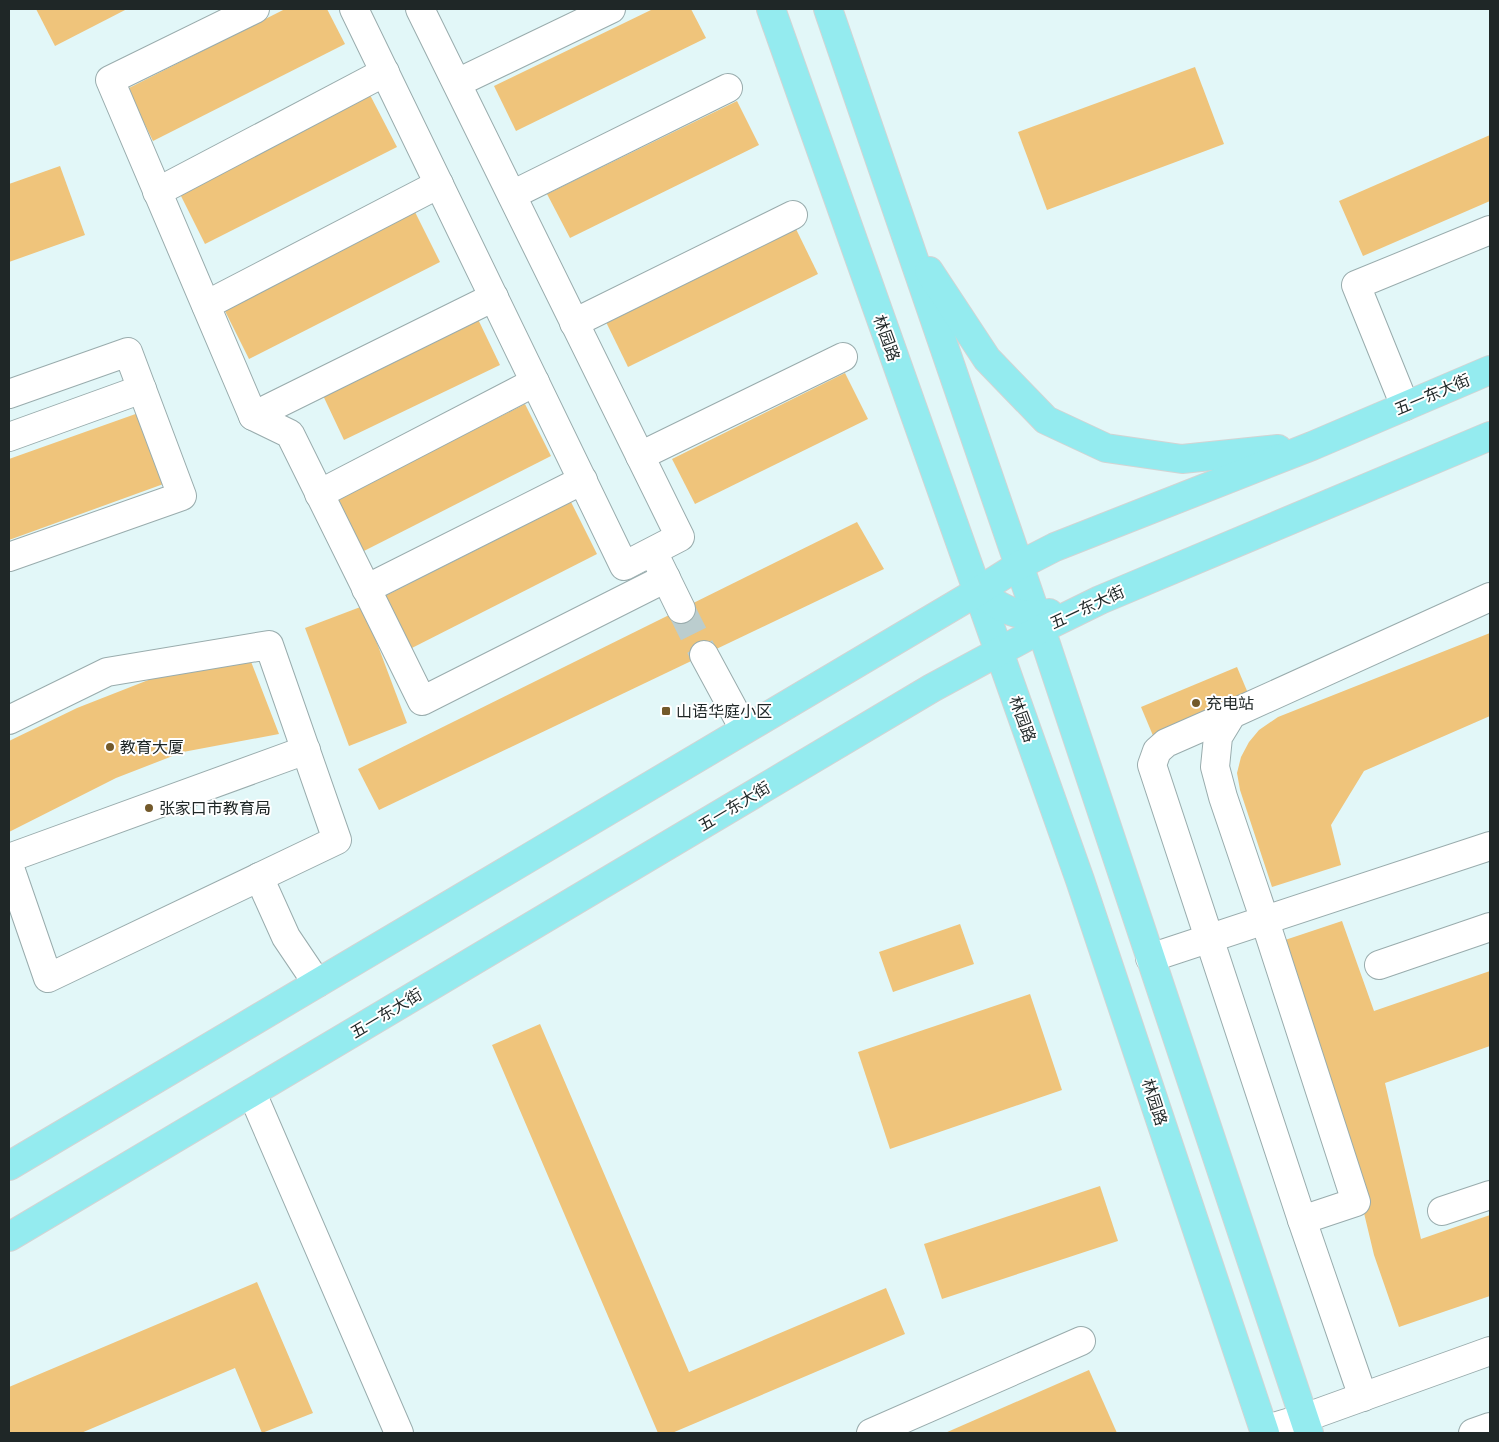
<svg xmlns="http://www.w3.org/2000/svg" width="1499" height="1442" font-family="'Work Sans','Noto Sans SC',sans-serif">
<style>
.building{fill:#efc47b}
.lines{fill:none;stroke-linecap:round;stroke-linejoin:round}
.minor-tunnel{stroke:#bbcdce;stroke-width:28;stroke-dasharray:28 14;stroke-linecap:butt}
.minor-casing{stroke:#99acad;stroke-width:30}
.major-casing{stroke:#d2d4d4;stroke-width:30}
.minor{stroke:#fff;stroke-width:28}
.major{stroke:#94ebef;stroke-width:28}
.poi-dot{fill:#73592a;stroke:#fff;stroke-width:2}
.labels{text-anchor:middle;stroke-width:4;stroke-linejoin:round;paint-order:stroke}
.street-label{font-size:16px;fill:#1f2727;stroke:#fff}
.poi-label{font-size:16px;fill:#1f2727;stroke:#fff;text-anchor:start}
</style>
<rect width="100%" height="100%" fill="#e2f7f8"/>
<g class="building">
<path d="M 36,9 L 127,9 L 55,46 Z"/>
<path d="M 285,9 L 327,9 L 345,44 L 153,141 L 127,89 Z"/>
<path d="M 653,9 L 691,9 L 706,38 L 516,131 L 494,86 Z"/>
<path d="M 1195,67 L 1224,144 L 1047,210 L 1018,132 Z"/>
<path d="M 370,95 L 397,147 L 205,244 L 179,192 Z"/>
<path d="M 737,101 L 759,145 L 570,238 L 547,194 Z"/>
<path d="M 1490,135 L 1490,201 L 1363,256 L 1339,201 Z"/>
<path d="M 60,166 L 85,235 L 9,262 L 9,184 Z"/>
<path d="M 414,210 L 440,262 L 249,359 L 223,307 Z"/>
<path d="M 796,229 L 818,274 L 628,367 L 606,322 Z"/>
<path d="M 475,313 L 500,365 L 344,440 L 319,387 Z"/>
<path d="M 845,373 L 868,419 L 695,504 L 672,459 Z"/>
<path d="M 525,404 L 551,456 L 360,553 L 334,501 Z"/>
<path d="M 144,411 L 169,482 L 9,540 L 9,459 Z"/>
<path d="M 571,502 L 597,554 L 406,651 L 379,599 Z"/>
<path d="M 857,522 L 884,569 L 379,810 L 358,769 Z"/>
<path d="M 363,606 L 407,723 L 349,746 L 305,628 Z"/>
<path d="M 1490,633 L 1490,716 L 1364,771 L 1331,825 L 1341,865 L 1272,887 L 1240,790 L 1237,773 L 1241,757 L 1249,742 L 1259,730 L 1278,717 Z"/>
<path d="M 250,659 L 279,734 L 183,752 L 116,778 L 9,832 L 9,741 L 77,708 L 156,677 Z"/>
<path d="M 1237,667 L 1250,698 L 1154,738 L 1141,707 Z"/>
<path d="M 1342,921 L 1374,1011 L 1490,971 L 1490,1046 L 1385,1083 L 1421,1239 L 1490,1215 L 1490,1296 L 1399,1327 L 1374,1255 L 1337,1100 L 1282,941 Z"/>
<path d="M 960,924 L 974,964 L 893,992 L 879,952 Z"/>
<path d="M 1030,994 L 1062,1090 L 890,1149 L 858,1052 Z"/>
<path d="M 540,1024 L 689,1372 L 886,1288 L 905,1334 L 672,1433 L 658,1433 L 492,1045 Z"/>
<path d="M 1100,1186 L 1118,1241 L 942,1299 L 924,1244 Z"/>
<path d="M 257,1282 L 313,1413 L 262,1433 L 235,1368 L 81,1433 L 9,1433 L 9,1387 Z"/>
<path d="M 1089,1370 L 1117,1433 L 945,1433 Z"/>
</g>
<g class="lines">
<path class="minor-tunnel" d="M 681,609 L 704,655"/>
<g class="minor-casing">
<g id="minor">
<path d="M 255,9 L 110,80 L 253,416 L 290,434 L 422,701 L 666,578"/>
<path d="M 354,9 L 624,566 L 680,537 L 420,9"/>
<path d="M 457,83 L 611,9"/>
<path d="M 157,192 L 385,72"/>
<path d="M 512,195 L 728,88"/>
<path d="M 206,305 L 439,184"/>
<path d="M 574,323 L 793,215"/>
<path d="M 9,394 L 128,352 L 182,496 L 9,557"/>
<path d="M 1405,406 L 1356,285 L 1490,230"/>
<path d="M 253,416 L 494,297"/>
<path d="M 9,437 L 142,389"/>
<path d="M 640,456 L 843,357"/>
<path d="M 319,494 L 535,382"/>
<path d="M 658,562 L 681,609"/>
<path d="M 366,589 L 583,480"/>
<path d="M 704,655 L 744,729"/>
<path d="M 1232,714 L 1166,743 L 1157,751 L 1152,765 L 1302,1220 L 1363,1397"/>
<path d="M 9,720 L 107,672 L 269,645 L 337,840 L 48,978 L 9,865"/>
<path d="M 9,858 L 306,750"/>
<path d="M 259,877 L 286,937 L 317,983"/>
<path d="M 1150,958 L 1490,846"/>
<path d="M 1379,965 L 1490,927"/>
<path d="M 252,1093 L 399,1433"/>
<path d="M 1442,1211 L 1490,1195"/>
<path d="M 1302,1220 L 1356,1202 L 1265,921 L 1223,797 L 1215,767 L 1218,737 L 1232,714 L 1490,597"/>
<path d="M 1264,1430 L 1304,1418 L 1490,1351"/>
<path d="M 871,1433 L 1081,1341"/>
<path d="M 1473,1433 L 1490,1427"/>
</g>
</g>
<g class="major-casing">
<g id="major">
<path d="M 771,9 L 1080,880 L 1265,1433"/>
<path d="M 828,9 L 1041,629 L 1309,1433"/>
<path d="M 929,271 L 987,359 L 1046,420 L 1106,448 L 1182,459 L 1278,449"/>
<path d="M 977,592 C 1001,608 1019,620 1049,613"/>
<path d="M 9,1166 L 977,592 L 1018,566 L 1055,547 L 1312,446 L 1490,370"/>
<path d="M 9,1237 L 932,688 L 1041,629 L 1100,600 L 1490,436"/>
</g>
</g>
<use href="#minor" class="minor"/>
<use href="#major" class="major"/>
</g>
<g class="poi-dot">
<circle cx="1196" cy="703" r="5"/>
<rect x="661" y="706" width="10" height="10" rx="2.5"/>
<circle cx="110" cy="747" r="5"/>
<circle cx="149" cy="808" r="5"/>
</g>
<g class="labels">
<g class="street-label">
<text transform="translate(887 338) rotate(70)" y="6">林园路</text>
<text transform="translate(1432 394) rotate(-23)" y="6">五一东大街</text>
<text transform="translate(1087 607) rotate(-25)" y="6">五一东大街</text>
<text transform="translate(1023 719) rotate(70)" y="6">林园路</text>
<text transform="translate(734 806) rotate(-31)" y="6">五一东大街</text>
<text transform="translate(386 1013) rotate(-31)" y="6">五一东大街</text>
<text transform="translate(1155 1102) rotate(72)" y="6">林园路</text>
</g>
<g class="poi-label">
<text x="1206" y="709">充电站</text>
<text x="676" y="717">山语华庭小区</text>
<text x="120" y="753">教育大厦</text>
<text x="159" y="814">张家口市教育局</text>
</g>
</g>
<rect width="1499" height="1442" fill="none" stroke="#1f2727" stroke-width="20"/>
</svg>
